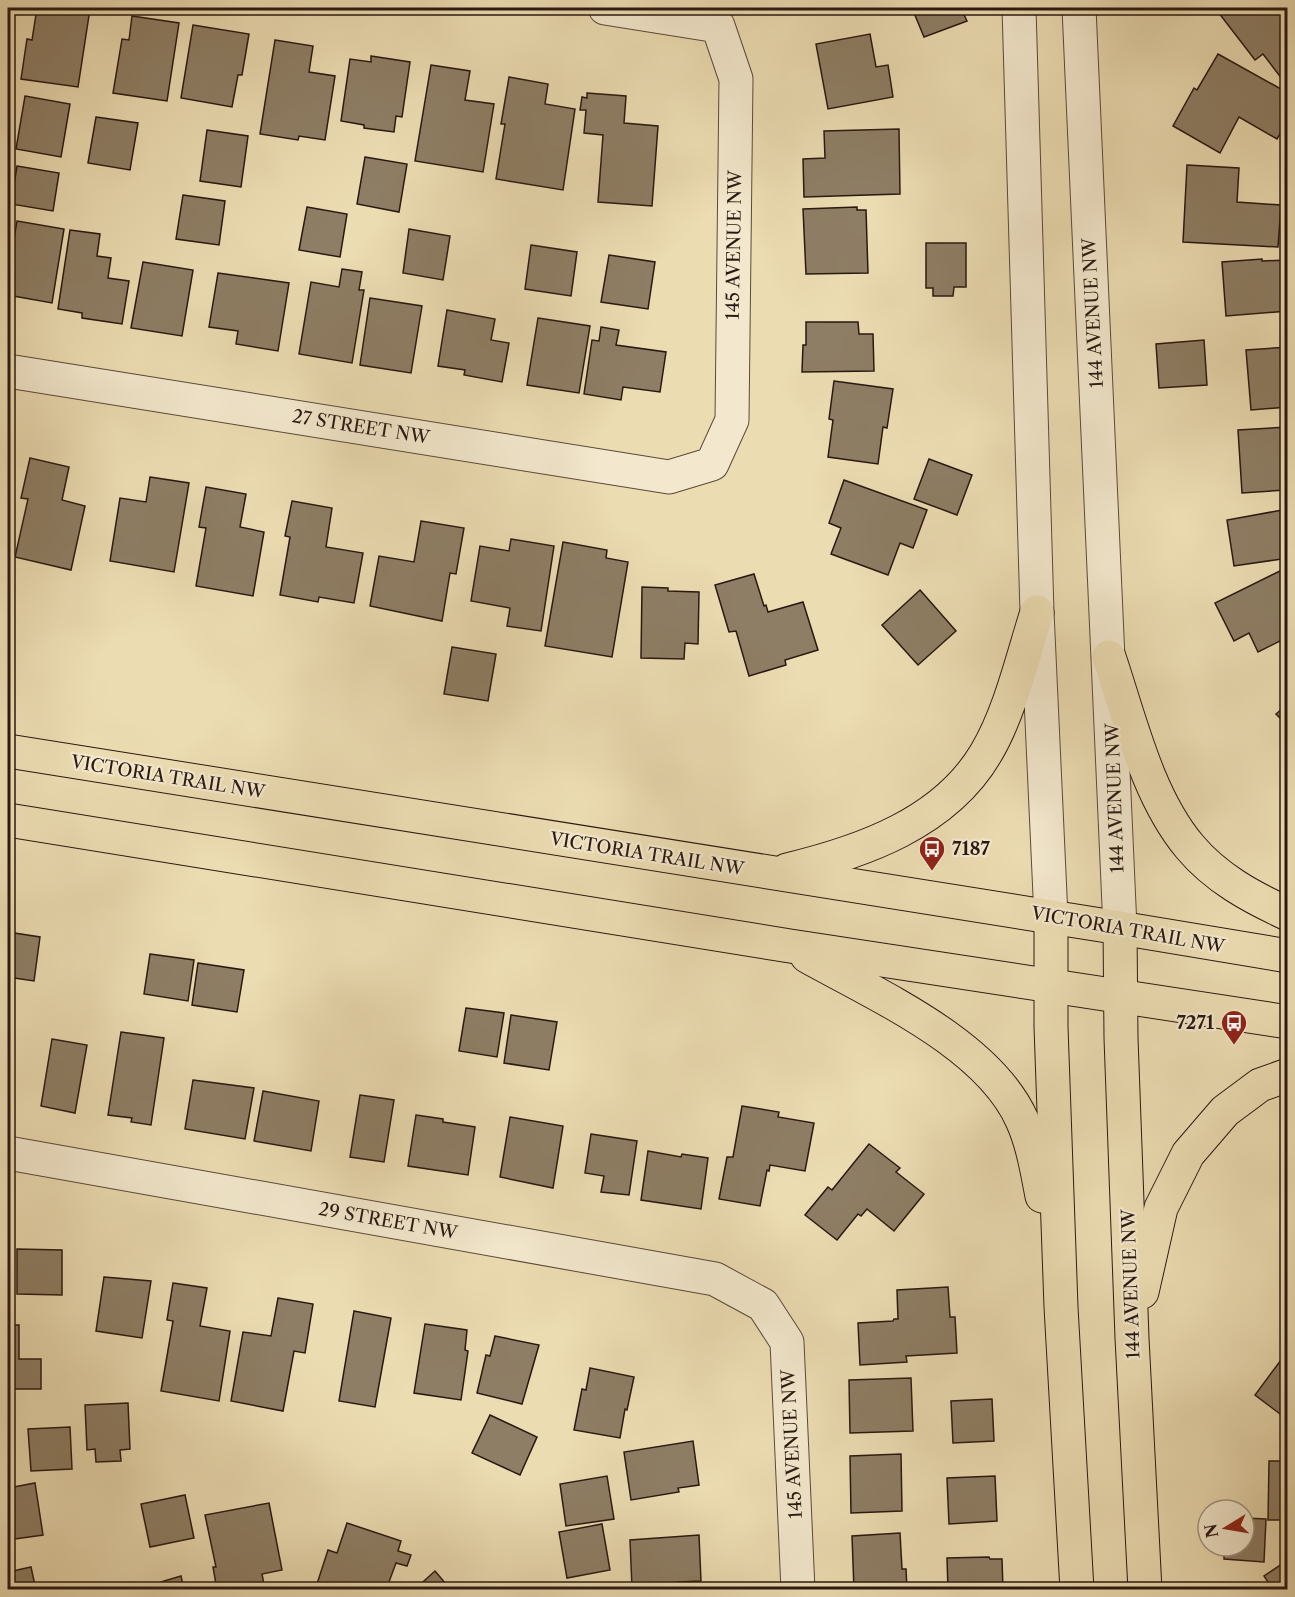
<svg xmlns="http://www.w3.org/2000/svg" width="1295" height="1597" font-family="'Libre Caslon Text',serif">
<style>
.building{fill:#8e7e65;stroke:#291811;stroke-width:1.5}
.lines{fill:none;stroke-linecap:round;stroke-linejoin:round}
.minor-casing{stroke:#5a4939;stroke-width:35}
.major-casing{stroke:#291811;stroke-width:35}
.minor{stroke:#f3e8cd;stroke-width:33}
.major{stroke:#ecdcb2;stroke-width:33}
.labels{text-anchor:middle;stroke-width:4.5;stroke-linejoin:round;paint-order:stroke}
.street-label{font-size:18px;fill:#291811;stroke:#f3e8cd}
.poi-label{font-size:18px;font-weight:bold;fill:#291811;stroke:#f3e8cd;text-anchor:start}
</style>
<rect width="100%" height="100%" fill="#ecdcb2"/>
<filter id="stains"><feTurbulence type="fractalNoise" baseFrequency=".00333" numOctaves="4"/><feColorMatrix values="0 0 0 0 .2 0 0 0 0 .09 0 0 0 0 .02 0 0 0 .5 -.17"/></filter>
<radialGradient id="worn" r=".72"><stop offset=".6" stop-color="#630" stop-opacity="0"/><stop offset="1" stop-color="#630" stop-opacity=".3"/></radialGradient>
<g class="building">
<path d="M 37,8 L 90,9 L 78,87 L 21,79 L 27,39 L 32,40 Z"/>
<path d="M 912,8 L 961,8 L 967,21 L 924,37 Z"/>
<path d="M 1215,8 L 1288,8 L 1288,74 L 1282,79 L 1263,54 L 1255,60 Z"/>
<path d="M 132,16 L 179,23 L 167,101 L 113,93 L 122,39 L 129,40 Z"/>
<path d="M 193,25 L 249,34 L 242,75 L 238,75 L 232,107 L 181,98 Z"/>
<path d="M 870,34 L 876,67 L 888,65 L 893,97 L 828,109 L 816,44 Z"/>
<path d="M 275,40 L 313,46 L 309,72 L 335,76 L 325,140 L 299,136 L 298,140 L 260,134 Z"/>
<path d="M 1218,54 L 1288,93 L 1288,121 L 1277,139 L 1239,117 L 1220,153 L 1173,126 L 1194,88 L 1197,90 Z"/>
<path d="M 371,56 L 410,62 L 402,117 L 396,116 L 394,132 L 364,128 L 364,125 L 341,121 L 350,59 L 371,62 Z"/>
<path d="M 431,65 L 470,71 L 465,100 L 494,104 L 483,172 L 415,161 Z"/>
<path d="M 509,77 L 548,84 L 545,104 L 575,109 L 563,190 L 496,179 L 505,124 L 501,124 Z"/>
<path d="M 587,93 L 626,96 L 624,123 L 658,126 L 652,206 L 598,202 L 603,135 L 584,133 L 586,110 L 580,110 L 582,97 L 587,98 Z"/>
<path d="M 25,96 L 70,104 L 61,157 L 16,149 Z"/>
<path d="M 96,117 L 138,123 L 130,170 L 88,163 Z"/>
<path d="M 899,129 L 900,194 L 804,197 L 803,159 L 825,158 L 824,131 Z"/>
<path d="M 207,130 L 248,136 L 241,187 L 200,181 Z"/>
<path d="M 365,157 L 407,164 L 399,212 L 357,204 Z"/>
<path d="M 1187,165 L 1239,168 L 1237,202 L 1281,205 L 1278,247 L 1183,242 Z"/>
<path d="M 17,166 L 59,173 L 53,211 L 11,204 Z"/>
<path d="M 183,195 L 225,201 L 219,245 L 176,239 Z"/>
<path d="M 307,207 L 347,214 L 340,257 L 299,250 Z"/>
<path d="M 857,207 L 857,210 L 866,210 L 868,273 L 806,274 L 803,209 Z"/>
<path d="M 17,221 L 64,229 L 52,303 L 8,295 L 8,257 L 11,257 Z"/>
<path d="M 409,229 L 450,236 L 443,280 L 403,273 Z"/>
<path d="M 70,230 L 100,234 L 97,256 L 111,258 L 108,278 L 129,281 L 122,324 L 82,318 L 82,313 L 58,309 Z"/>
<path d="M 926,243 L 966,243 L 966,287 L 954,287 L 953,296 L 933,296 L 933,288 L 926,288 Z"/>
<path d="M 531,245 L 577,252 L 571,296 L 525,289 Z"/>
<path d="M 609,255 L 655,262 L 648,309 L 601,302 Z"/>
<path d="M 1262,259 L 1262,261 L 1288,260 L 1288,311 L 1226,316 L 1222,262 Z"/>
<path d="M 143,262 L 193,270 L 182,336 L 131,328 Z"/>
<path d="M 342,269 L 362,272 L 359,290 L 364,290 L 352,363 L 299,354 L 311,282 L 339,287 Z"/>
<path d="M 218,273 L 289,283 L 278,351 L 236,344 L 238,331 L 209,327 Z"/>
<path d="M 370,298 L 422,306 L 411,373 L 360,365 Z"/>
<path d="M 447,310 L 495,319 L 491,340 L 509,343 L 502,382 L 464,375 L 465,370 L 438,366 Z"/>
<path d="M 538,318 L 590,326 L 579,393 L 527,385 Z"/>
<path d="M 806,322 L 858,322 L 859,334 L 873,334 L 874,371 L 802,372 L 803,345 L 806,345 Z"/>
<path d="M 601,327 L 619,330 L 616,345 L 666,352 L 660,392 L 623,387 L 621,400 L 584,394 L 592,340 L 599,341 Z"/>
<path d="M 1204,340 L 1207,385 L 1159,388 L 1156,344 Z"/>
<path d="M 1288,347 L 1288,407 L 1251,410 L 1246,350 Z"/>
<path d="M 834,381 L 893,389 L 887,428 L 883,427 L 878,464 L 828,457 L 833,420 L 829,419 Z"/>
<path d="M 1288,427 L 1288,482 L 1284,482 L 1285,490 L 1242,493 L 1238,430 Z"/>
<path d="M 30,458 L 69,467 L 62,500 L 85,506 L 71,570 L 15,557 L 28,499 L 21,498 Z"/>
<path d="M 929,459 L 972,475 L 957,515 L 914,499 Z"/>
<path d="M 150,477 L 189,483 L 174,572 L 110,561 L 120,498 L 146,502 Z"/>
<path d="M 844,480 L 927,510 L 913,548 L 900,543 L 888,575 L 831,554 L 841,528 L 829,523 Z"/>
<path d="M 206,487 L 246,494 L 240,527 L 264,532 L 253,596 L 196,586 L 206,528 L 199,527 Z"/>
<path d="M 292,501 L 332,508 L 326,547 L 363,553 L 354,603 L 319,597 L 318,602 L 280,595 L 290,537 L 285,536 Z"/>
<path d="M 1288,509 L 1288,558 L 1234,566 L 1227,520 Z"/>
<path d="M 421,521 L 464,528 L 456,574 L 450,573 L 442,621 L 370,606 L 379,556 L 414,562 Z"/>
<path d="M 511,539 L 554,546 L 541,631 L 507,626 L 510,608 L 471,601 L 480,546 L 509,551 Z"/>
<path d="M 563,542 L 607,550 L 606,558 L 628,562 L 612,657 L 545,646 Z"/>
<path d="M 1288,567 L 1288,637 L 1258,652 L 1249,633 L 1234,641 L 1215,603 Z"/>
<path d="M 754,574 L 764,606 L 766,605 L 768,612 L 803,602 L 818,650 L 785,660 L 786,665 L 749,676 L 736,631 L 729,632 L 715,585 Z"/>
<path d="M 642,587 L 668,588 L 668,591 L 699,592 L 698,644 L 685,643 L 684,659 L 641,658 Z"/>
<path d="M 920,590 L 956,631 L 918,665 L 882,625 Z"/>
<path d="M 452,647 L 496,654 L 488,701 L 444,694 Z"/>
<path d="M 1288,704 L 1288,726 L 1276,714 Z"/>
<path d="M 8,932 L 40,937 L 34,981 L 8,977 Z"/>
<path d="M 150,954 L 194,960 L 188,1001 L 144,994 Z"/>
<path d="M 198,963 L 244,970 L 237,1012 L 192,1005 Z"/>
<path d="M 466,1008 L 504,1013 L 497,1057 L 459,1051 Z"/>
<path d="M 511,1015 L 557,1022 L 549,1070 L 504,1063 Z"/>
<path d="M 121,1032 L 164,1038 L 151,1125 L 131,1122 L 132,1118 L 108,1115 Z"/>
<path d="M 52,1039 L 87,1045 L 75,1113 L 41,1106 Z"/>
<path d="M 8,1047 L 12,1048 L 8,1072 Z"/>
<path d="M 193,1080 L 254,1088 L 245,1139 L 185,1129 Z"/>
<path d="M 263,1091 L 319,1101 L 311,1151 L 254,1141 Z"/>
<path d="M 360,1095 L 394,1100 L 384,1162 L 350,1157 Z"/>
<path d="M 742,1106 L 779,1112 L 778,1117 L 814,1123 L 805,1171 L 770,1165 L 769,1171 L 767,1170 L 760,1206 L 719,1199 L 727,1157 L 733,1157 Z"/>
<path d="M 416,1115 L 443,1119 L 443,1122 L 475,1127 L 468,1175 L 408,1166 Z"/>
<path d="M 510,1117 L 563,1126 L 553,1188 L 500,1177 Z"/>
<path d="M 591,1134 L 637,1141 L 629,1195 L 601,1192 L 604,1176 L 585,1173 Z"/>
<path d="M 869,1144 L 900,1168 L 896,1172 L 924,1194 L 894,1231 L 867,1209 L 861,1216 L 858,1214 L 837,1240 L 805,1215 L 828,1187 L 832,1190 Z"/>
<path d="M 648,1151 L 681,1157 L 682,1154 L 708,1158 L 701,1209 L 641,1200 Z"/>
<path d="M 17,1249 L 62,1250 L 62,1295 L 17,1294 Z"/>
<path d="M 104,1277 L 151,1281 L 142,1338 L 96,1331 Z"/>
<path d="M 173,1283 L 207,1288 L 200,1326 L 230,1331 L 219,1401 L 161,1391 L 173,1321 L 167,1320 Z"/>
<path d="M 948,1287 L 950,1317 L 955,1317 L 957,1353 L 906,1356 L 907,1362 L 860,1365 L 858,1323 L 893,1321 L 894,1319 L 898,1319 L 897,1290 Z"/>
<path d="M 278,1298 L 313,1304 L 305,1353 L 294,1351 L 283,1411 L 231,1401 L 243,1332 L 271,1336 Z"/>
<path d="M 354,1311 L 391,1318 L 375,1407 L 339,1401 Z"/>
<path d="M 425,1324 L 467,1330 L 465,1350 L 468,1351 L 461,1400 L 414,1393 Z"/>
<path d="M 8,1325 L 19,1325 L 19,1359 L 41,1359 L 41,1389 L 8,1389 Z"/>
<path d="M 495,1336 L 539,1345 L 522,1404 L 477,1393 L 486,1355 L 490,1356 Z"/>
<path d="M 1281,1360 L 1288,1365 L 1288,1420 L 1255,1395 Z"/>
<path d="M 590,1368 L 634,1377 L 627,1410 L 625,1409 L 620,1438 L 574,1430 L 582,1389 L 586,1390 Z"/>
<path d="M 911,1378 L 913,1431 L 850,1433 L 849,1380 Z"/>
<path d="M 992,1399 L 994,1441 L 953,1443 L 951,1401 Z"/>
<path d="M 128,1403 L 130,1449 L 120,1450 L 121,1461 L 96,1462 L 95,1449 L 87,1450 L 85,1405 Z"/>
<path d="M 8,1413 L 11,1455 L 8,1455 Z"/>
<path d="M 490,1415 L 537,1437 L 520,1475 L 472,1453 Z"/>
<path d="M 70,1427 L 72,1469 L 31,1471 L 28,1429 Z"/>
<path d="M 693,1441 L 699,1485 L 678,1488 L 679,1492 L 631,1500 L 624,1452 Z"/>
<path d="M 901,1454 L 902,1511 L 851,1513 L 850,1456 Z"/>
<path d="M 1269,1461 L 1288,1461 L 1288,1520 L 1268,1520 Z"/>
<path d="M 607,1476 L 614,1519 L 566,1526 L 560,1484 Z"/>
<path d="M 995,1476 L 997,1521 L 949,1524 L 947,1478 Z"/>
<path d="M 35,1483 L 43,1535 L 8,1540 L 8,1488 Z"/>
<path d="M 185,1495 L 194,1538 L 150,1547 L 141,1504 Z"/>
<path d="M 269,1503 L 282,1570 L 262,1574 L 265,1590 L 217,1590 L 213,1567 L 216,1567 L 205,1515 Z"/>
<path d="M 1244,1518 L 1266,1519 L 1264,1562 L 1224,1559 L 1224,1546 L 1244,1546 Z"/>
<path d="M 347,1523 L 401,1541 L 398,1551 L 411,1555 L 407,1566 L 396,1563 L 386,1590 L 378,1590 L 366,1585 L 365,1590 L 315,1590 L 328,1550 L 337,1553 Z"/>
<path d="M 602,1524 L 610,1570 L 567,1578 L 559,1532 Z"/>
<path d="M 900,1533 L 902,1569 L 906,1569 L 907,1590 L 854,1590 L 852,1536 Z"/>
<path d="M 699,1535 L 701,1581 L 678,1582 L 678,1586 L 632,1588 L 630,1540 Z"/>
<path d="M 989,1557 L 990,1559 L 1002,1559 L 1003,1590 L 948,1590 L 947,1558 Z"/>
<path d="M 1288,1560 L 1288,1590 L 1273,1590 L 1264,1576 Z"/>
<path d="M 31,1567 L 36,1590 L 8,1590 L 8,1572 Z"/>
<path d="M 435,1571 L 451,1590 L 414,1590 Z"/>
<path d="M 181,1576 L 184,1590 L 134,1590 Z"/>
</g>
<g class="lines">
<g class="minor-casing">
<g id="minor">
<path d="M 1019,8 L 1037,612 L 1051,917"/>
<path d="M 1079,8 L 1120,928"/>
<path d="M 8,371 L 669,477 L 712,464 L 732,420 L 736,79 L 718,26 L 605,8"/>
<path d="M 8,1153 L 715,1279 L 763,1305 L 787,1342 L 798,1590"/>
</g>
</g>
<g class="major-casing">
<g id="major">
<path d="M 1109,657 C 1130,719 1147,796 1190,847 C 1216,878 1251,897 1288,914"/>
<path d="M 8,751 L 1120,928 L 1288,956"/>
<path d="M 8,820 L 790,946 L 1288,1022"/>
<path d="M 787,870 C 862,852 945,823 986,753 C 1010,713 1023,656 1037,612"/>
<path d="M 1051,917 L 1051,1027 L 1061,1307 L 1077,1590"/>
<path d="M 1120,928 L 1121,1038 L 1132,1338 L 1145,1590"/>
<path d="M 807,956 C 878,996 988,1044 1022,1120 C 1033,1144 1037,1171 1042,1196"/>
<path d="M 1142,1292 L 1161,1208 L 1188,1154 L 1225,1111 L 1260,1085 L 1288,1075"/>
</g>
</g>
<use href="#minor" class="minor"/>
<use href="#major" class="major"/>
</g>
<defs>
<g id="bus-pin" transform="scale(1.35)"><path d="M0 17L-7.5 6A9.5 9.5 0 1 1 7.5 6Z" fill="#8f2418" stroke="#f3e8cd"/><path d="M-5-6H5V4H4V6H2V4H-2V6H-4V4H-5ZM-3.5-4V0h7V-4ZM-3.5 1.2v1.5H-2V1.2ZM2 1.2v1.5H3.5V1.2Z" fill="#fff"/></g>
</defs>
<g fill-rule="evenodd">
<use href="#bus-pin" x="932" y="849"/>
<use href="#bus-pin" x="1234" y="1023"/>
</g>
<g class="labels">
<g class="street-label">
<text transform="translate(734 245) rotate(-89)" y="6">145 AVENUE NW</text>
<text transform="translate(1093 313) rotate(-93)" y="6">144 AVENUE NW</text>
<text transform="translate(361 427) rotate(9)" y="6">27 STREET NW</text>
<text transform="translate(168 777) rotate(9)" y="6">VICTORIA TRAIL NW</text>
<text transform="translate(1115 798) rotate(-92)" y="6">144 AVENUE NW</text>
<text transform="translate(647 854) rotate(9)" y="6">VICTORIA TRAIL NW</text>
<text transform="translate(1128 930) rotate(10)" y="6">VICTORIA TRAIL NW</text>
<text transform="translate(388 1221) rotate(10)" y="6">29 STREET NW</text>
<text transform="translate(1131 1284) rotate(-92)" y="6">144 AVENUE NW</text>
<text transform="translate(792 1444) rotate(-93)" y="6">145 AVENUE NW</text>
</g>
<g class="poi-label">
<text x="952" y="855">7187</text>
<text x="1214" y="1029" text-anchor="end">7271</text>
</g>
</g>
<rect width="1295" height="1597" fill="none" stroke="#ecdcb2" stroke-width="30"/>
<rect x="9" y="9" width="1277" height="1579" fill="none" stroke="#291811" stroke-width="3"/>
<rect x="15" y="15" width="1265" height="1567" fill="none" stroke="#291811" stroke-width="1.5"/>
<g transform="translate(1226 1528) rotate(259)"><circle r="28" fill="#f3e8cd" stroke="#a29582" stroke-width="1.5"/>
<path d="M0-4.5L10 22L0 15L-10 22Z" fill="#8f2418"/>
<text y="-9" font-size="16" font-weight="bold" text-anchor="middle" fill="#291811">N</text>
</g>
<rect width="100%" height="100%" filter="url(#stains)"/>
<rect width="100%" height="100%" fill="url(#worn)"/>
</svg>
